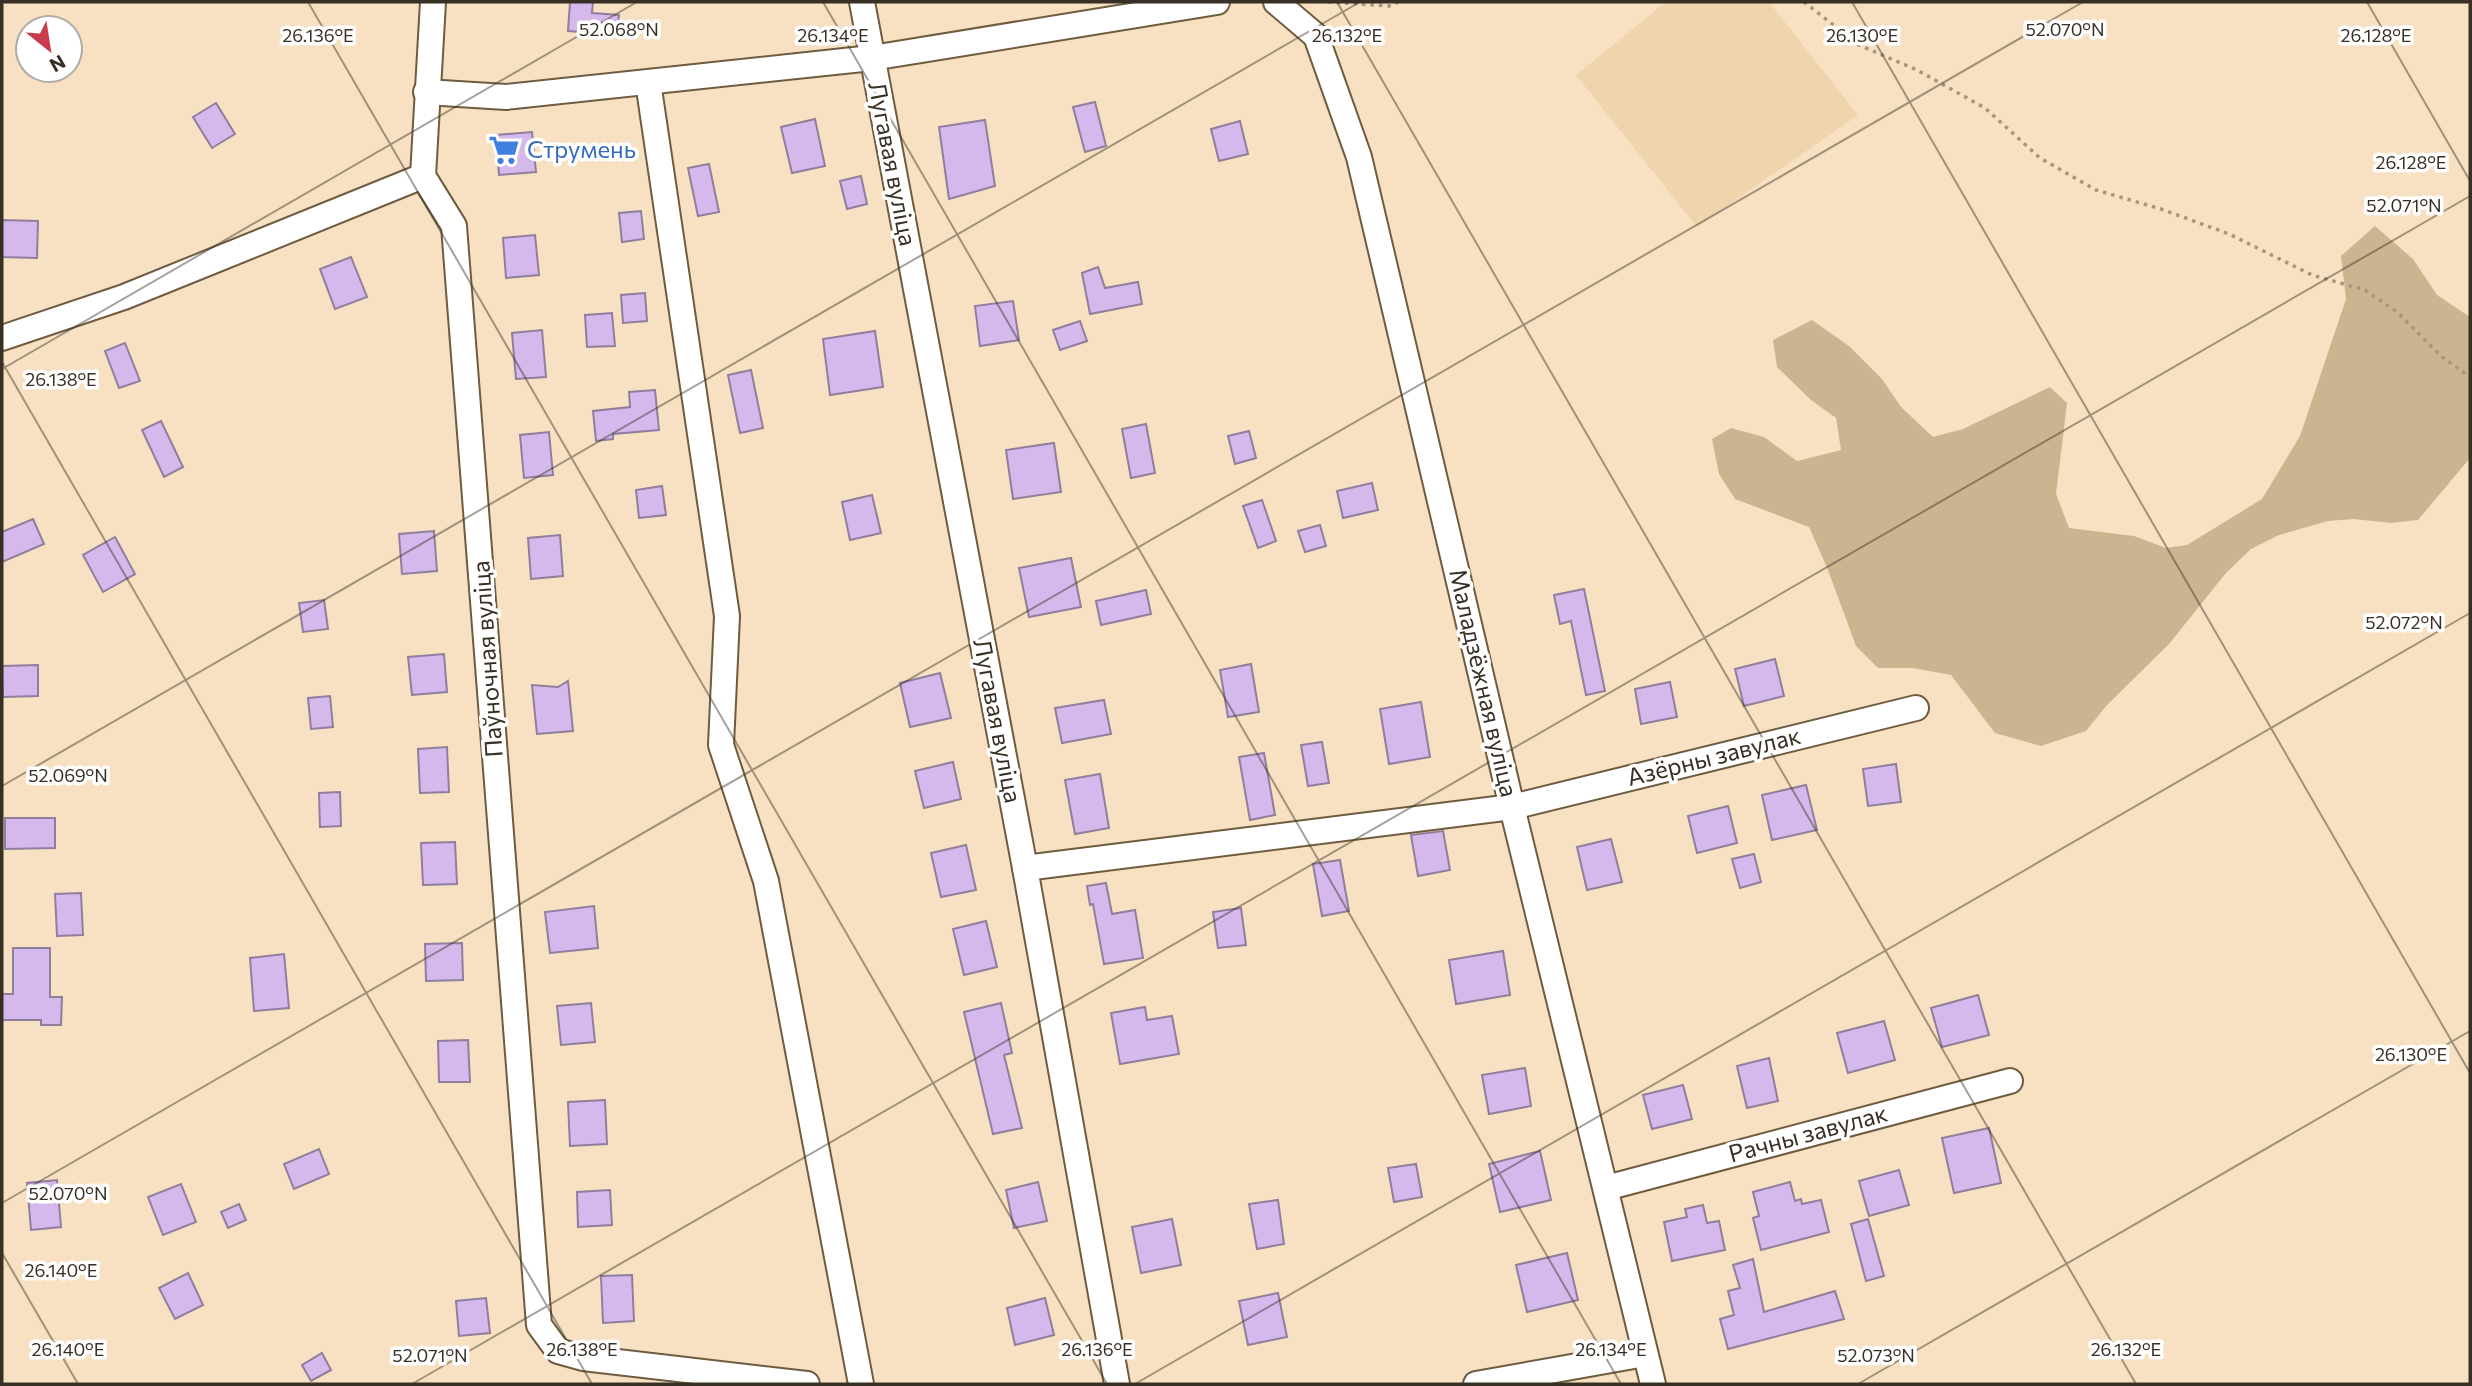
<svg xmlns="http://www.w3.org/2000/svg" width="2472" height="1386" font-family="Commissioner,sans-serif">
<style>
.built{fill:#efd4ae}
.green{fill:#cdb491}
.building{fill:#d6b9ec;stroke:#8f7e9c;stroke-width:2}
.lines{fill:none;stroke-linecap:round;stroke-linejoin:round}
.minor-casing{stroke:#6f5c40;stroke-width:28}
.path{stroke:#a6967f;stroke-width:3.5;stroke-dasharray:3.5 5;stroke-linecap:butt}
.minor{stroke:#fff;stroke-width:24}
.ticks{fill:none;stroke:#383024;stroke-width:2;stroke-opacity:0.45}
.labels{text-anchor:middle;stroke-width:7;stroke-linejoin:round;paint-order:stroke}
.shop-label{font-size:24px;fill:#366cbe;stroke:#fff;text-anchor:start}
.street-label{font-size:24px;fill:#383024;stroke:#fff}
.ticks-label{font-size:18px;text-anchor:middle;fill:#383024;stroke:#fff;stroke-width:7;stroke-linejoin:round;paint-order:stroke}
</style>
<rect width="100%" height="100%" fill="#f7e1c2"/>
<path class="built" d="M 1666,2 L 1769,2 L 1858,115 L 1697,227 L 1576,75 Z"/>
<path class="green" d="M 2375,226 L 2413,259 L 2437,295 L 2470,317 L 2470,458 L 2418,520 L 2391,523 L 2354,519 L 2328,521 L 2279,535 L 2251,549 L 2226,573 L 2169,644 L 2106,706 L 2086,731 L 2041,746 L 1995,733 L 1951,675 L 1912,668 L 1878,668 L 1856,646 L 1828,570 L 1809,527 L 1735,499 L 1719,474 L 1712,439 L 1731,428 L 1764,437 L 1797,461 L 1841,450 L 1836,418 L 1811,400 L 1777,367 L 1773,340 L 1812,320 L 1849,346 L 1882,379 L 1901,407 L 1933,437 L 1963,429 L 2050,387 L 2067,403 L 2056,494 L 2069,528 L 2134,536 L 2166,548 L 2187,545 L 2262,499 L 2300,436 L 2346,299 L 2341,256 Z"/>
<g class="building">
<path d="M 570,2 L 593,2 L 592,13 L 619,15 L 617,35 L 568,31 Z"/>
<path d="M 1095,102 L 1106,146 L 1085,152 L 1073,107 Z"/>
<path d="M 216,103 L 235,134 L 212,148 L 193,117 Z"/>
<path d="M 815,119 L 825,166 L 792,173 L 781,127 Z"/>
<path d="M 985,120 L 995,186 L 949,199 L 939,127 Z"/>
<path d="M 1240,121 L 1248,154 L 1219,161 L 1211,129 Z"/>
<path d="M 532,132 L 536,172 L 499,175 L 496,135 Z"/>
<path d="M 709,164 L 719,212 L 698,216 L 688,168 Z"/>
<path d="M 861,176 L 867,204 L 847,209 L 840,181 Z"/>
<path d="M 641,211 L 644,239 L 622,242 L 619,213 Z"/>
<path d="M 2,220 L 38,221 L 37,258 L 2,257 Z"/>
<path d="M 535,235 L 539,275 L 506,278 L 503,238 Z"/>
<path d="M 351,257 L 367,297 L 335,309 L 320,269 Z"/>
<path d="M 1098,267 L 1105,288 L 1138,282 L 1142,304 L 1090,314 L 1082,273 Z"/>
<path d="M 645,293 L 647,321 L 623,323 L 621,295 Z"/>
<path d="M 1013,301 L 1019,340 L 980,346 L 975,306 Z"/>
<path d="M 612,313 L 615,346 L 587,347 L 585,315 Z"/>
<path d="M 1080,321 L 1087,341 L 1060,350 L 1053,330 Z"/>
<path d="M 542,330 L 546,377 L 516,379 L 512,333 Z"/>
<path d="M 875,331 L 883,387 L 830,395 L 823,339 Z"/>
<path d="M 125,343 L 140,381 L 119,388 L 105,351 Z"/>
<path d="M 751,370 L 763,428 L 740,433 L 728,375 Z"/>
<path d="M 655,390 L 659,430 L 613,434 L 613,439 L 596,441 L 593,411 L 630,407 L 629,392 Z"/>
<path d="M 161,421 L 183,467 L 164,477 L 142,430 Z"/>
<path d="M 1146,424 L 1155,473 L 1131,478 L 1122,429 Z"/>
<path d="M 1249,431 L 1256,458 L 1235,464 L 1228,436 Z"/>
<path d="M 549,432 L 553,475 L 524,478 L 520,435 Z"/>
<path d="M 1054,443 L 1061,492 L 1013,499 L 1006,450 Z"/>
<path d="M 1372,483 L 1378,510 L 1343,518 L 1337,491 Z"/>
<path d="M 662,486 L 666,515 L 639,518 L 636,490 Z"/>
<path d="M 872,495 L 881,533 L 850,540 L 842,502 Z"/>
<path d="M 1262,500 L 1276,541 L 1258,548 L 1243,506 Z"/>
<path d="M 33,519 L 44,544 L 2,562 L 2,532 Z"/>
<path d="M 1320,525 L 1326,546 L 1305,552 L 1298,531 Z"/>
<path d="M 434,531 L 437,571 L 402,574 L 399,534 Z"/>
<path d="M 560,535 L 563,576 L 531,579 L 528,538 Z"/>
<path d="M 115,537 L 135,574 L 103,592 L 83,555 Z"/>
<path d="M 1071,558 L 1081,607 L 1029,617 L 1019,568 Z"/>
<path d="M 1584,589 L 1605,691 L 1586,695 L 1571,621 L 1560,624 L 1554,595 Z"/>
<path d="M 1146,590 L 1151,614 L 1101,625 L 1096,601 Z"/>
<path d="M 324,600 L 328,629 L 303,632 L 299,603 Z"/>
<path d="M 444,654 L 447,692 L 412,695 L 408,657 Z"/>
<path d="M 1775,659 L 1784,696 L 1744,706 L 1735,669 Z"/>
<path d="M 1251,664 L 1259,712 L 1228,717 L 1220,670 Z"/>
<path d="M 38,665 L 38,696 L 3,697 L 2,666 Z"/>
<path d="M 940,673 L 951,718 L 910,727 L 900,683 Z"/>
<path d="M 568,681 L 573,731 L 537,734 L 532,685 L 558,687 Z"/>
<path d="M 1670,682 L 1677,717 L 1641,724 L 1635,689 Z"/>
<path d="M 330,696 L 333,727 L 311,729 L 308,698 Z"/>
<path d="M 1104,700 L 1111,734 L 1062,743 L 1055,708 Z"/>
<path d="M 1421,702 L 1430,757 L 1389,764 L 1380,709 Z"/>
<path d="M 1322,742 L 1329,783 L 1308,786 L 1301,745 Z"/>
<path d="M 447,747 L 449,792 L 420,793 L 418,749 Z"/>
<path d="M 1264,753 L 1275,815 L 1250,820 L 1239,757 Z"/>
<path d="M 953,762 L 961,799 L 924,808 L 915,771 Z"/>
<path d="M 1896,764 L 1901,802 L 1868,806 L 1863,769 Z"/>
<path d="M 1100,774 L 1109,828 L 1075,834 L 1065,780 Z"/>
<path d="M 1806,785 L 1817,830 L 1772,840 L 1762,795 Z"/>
<path d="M 340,792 L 341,826 L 320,827 L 319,793 Z"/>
<path d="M 1728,806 L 1737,843 L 1697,853 L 1688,816 Z"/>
<path d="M 5,818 L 55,818 L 55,848 L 5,849 Z"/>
<path d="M 1443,831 L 1450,870 L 1418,876 L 1411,835 Z"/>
<path d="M 1611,839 L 1622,882 L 1587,890 L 1577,847 Z"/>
<path d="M 455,842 L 457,884 L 423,885 L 421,843 Z"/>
<path d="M 966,845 L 976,890 L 941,897 L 931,853 Z"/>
<path d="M 1754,854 L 1761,882 L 1740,888 L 1732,859 Z"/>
<path d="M 1340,860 L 1349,911 L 1322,916 L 1313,864 Z"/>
<path d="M 1106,883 L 1112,914 L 1135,910 L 1143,958 L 1104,964 L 1093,904 L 1090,905 L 1087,886 Z"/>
<path d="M 81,893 L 83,935 L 57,936 L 55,894 Z"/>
<path d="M 594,906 L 598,948 L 550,953 L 545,912 Z"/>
<path d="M 1241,908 L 1246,945 L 1218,948 L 1213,912 Z"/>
<path d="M 986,921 L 997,967 L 964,975 L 953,929 Z"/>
<path d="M 462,943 L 463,980 L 426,981 L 425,944 Z"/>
<path d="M 13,948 L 50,948 L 50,997 L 62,997 L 61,1025 L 41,1025 L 41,1020 L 2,1020 L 2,994 L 13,994 Z"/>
<path d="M 1503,951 L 1510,995 L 1456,1004 L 1449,960 Z"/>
<path d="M 284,954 L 289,1008 L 254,1011 L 250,958 Z"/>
<path d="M 1978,995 L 1989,1035 L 1942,1047 L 1931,1008 Z"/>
<path d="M 591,1003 L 595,1042 L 561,1045 L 557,1006 Z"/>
<path d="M 1001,1003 L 1012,1053 L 1004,1055 L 1022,1128 L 993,1134 L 964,1012 Z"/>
<path d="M 1145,1007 L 1147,1020 L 1172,1016 L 1179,1054 L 1120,1064 L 1111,1013 Z"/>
<path d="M 1884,1021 L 1895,1060 L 1848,1073 L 1837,1033 Z"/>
<path d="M 468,1040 L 470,1082 L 439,1082 L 438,1041 Z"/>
<path d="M 1769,1058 L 1778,1101 L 1747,1108 L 1737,1066 Z"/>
<path d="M 1525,1068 L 1531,1106 L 1489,1114 L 1482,1075 Z"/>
<path d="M 1683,1085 L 1692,1119 L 1652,1129 L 1643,1095 Z"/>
<path d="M 605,1100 L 607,1144 L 570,1146 L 568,1102 Z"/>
<path d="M 1989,1128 L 2001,1183 L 1954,1193 L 1942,1138 Z"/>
<path d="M 319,1149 L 329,1174 L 294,1189 L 284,1164 Z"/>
<path d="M 1540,1151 L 1551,1200 L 1500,1212 L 1489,1164 Z"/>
<path d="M 1416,1164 L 1422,1197 L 1394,1202 L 1388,1168 Z"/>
<path d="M 1899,1170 L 1909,1205 L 1869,1216 L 1859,1181 Z"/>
<path d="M 57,1180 L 61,1227 L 31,1230 L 27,1183 Z"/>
<path d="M 1038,1182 L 1047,1221 L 1014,1228 L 1006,1190 Z"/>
<path d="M 1790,1182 L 1795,1201 L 1801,1199 L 1802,1204 L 1821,1200 L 1829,1232 L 1761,1250 L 1753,1218 L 1759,1216 L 1753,1192 Z"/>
<path d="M 181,1184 L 196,1222 L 163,1235 L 148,1197 Z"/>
<path d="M 610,1190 L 612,1225 L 578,1227 L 577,1192 Z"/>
<path d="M 1278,1200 L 1284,1244 L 1257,1249 L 1249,1204 Z"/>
<path d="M 239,1204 L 246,1220 L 228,1228 L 221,1212 Z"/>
<path d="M 1703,1205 L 1707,1223 L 1719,1221 L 1725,1250 L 1672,1261 L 1664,1222 L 1687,1217 L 1685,1209 Z"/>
<path d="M 1172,1219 L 1181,1265 L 1141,1273 L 1132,1227 Z"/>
<path d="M 1868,1219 L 1884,1276 L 1866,1281 L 1851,1224 Z"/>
<path d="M 1567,1253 L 1578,1300 L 1527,1312 L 1516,1265 Z"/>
<path d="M 1753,1259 L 1764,1312 L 1835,1291 L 1844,1319 L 1728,1349 L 1720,1319 L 1734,1315 L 1728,1291 L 1740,1288 L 1733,1265 Z"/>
<path d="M 188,1273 L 203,1305 L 175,1319 L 159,1288 Z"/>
<path d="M 632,1275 L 634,1321 L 603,1323 L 601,1276 Z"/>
<path d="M 1278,1293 L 1287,1337 L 1248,1345 L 1239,1301 Z"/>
<path d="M 486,1298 L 490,1333 L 459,1336 L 456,1301 Z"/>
<path d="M 1045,1298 L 1054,1335 L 1015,1345 L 1007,1308 Z"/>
<path d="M 322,1353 L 331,1370 L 311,1381 L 302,1365 Z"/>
</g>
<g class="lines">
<g class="minor-casing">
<g id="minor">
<path d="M 433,2 L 423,176 L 454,226 L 539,1325 L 558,1351 L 583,1358 L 807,1384"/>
<path d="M 862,2 L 1025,868 L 1117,1384"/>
<path d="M 1276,2 L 1316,36 L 1359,157 L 1512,807 L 1653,1384"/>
<path d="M 648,82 L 727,616 L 721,745 L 766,881 L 861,1384"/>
<path d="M 426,92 L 506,97 L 872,58 L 1217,2"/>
<path d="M 2,338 L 124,297 L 423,176"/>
<path d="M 1025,868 L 1512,807 L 1916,708"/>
<path d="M 1606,1188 L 2010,1081"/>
<path d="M 1476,1384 L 1645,1354"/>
</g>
</g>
<g class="path">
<path d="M 1328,2 L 1391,6 L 1398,2"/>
<path d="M 1804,2 L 1859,45 L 1917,70 L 1985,108 L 2040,158 L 2096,190 L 2161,209 L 2229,234 L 2312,275 L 2365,290 L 2397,312 L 2442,357 L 2470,377"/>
</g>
<use href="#minor" class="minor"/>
</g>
<path class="ticks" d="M 308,2 L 1107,1384M 823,2 L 1621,1384M 1337,2 L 2136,1384M 1852,2 L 2470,1073M 2367,2 L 2470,181M 2,362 L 592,1384M 2,369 L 637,2M 2,786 L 1360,2M 2,1203 L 2083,2M 2,1253 L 78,1384M 412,1384 L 2470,196M 1135,1384 L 2470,613M 1858,1384 L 2470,1031"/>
<defs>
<g id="supermarket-bare" transform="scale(2.415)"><path d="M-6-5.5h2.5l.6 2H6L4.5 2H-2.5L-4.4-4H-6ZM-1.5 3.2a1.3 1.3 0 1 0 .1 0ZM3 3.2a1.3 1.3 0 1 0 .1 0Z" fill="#3f7fe0" stroke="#fff" stroke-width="2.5" paint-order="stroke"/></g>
</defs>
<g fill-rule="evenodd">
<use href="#supermarket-bare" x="504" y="150"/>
</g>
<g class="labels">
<g class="shop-label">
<text x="527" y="158">Струмень</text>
</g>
<g class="street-label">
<text transform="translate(892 164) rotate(79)" y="8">Лугавая вуліца</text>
<text transform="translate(488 659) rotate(-94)" y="8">Паўночная вуліца</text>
<text transform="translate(1483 683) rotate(77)" y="8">Маладзёжная вуліца</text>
<text transform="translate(997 721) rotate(79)" y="8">Лугавая вуліца</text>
<text transform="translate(1714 757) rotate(-14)" y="8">Азёрны завулак</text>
<text transform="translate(1808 1134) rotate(-15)" y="8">Рачны завулак</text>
</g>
</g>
<g class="ticks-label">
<text x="619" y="36">52.068°N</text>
<text x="2065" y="36">52.070°N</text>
<text x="1862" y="42">26.130°E</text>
<text x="318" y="42">26.136°E</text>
<text x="833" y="42">26.134°E</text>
<text x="1347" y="42">26.132°E</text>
<text x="2376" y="42">26.128°E</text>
<text x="2411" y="169">26.128°E</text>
<text x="2404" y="212">52.071°N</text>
<text x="61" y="386">26.138°E</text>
<text x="2404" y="629">52.072°N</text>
<text x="68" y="782">52.069°N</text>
<text x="2411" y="1061">26.130°E</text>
<text x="68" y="1200">52.070°N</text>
<text x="61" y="1277">26.140°E</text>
<text x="68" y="1356">26.140°E</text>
<text x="582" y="1356">26.138°E</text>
<text x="1097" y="1356">26.136°E</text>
<text x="1611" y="1356">26.134°E</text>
<text x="2126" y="1356">26.132°E</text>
<text x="430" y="1362">52.071°N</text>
<text x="1876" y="1362">52.073°N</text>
</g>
<rect width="2472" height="1386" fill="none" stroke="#383024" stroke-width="7"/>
<g transform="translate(49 49) rotate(150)"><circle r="33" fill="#ffffff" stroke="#afaca7" stroke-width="2"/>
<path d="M0-5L12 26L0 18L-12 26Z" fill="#cb3b4e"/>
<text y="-10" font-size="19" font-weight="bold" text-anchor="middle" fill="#383024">N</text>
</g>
</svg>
